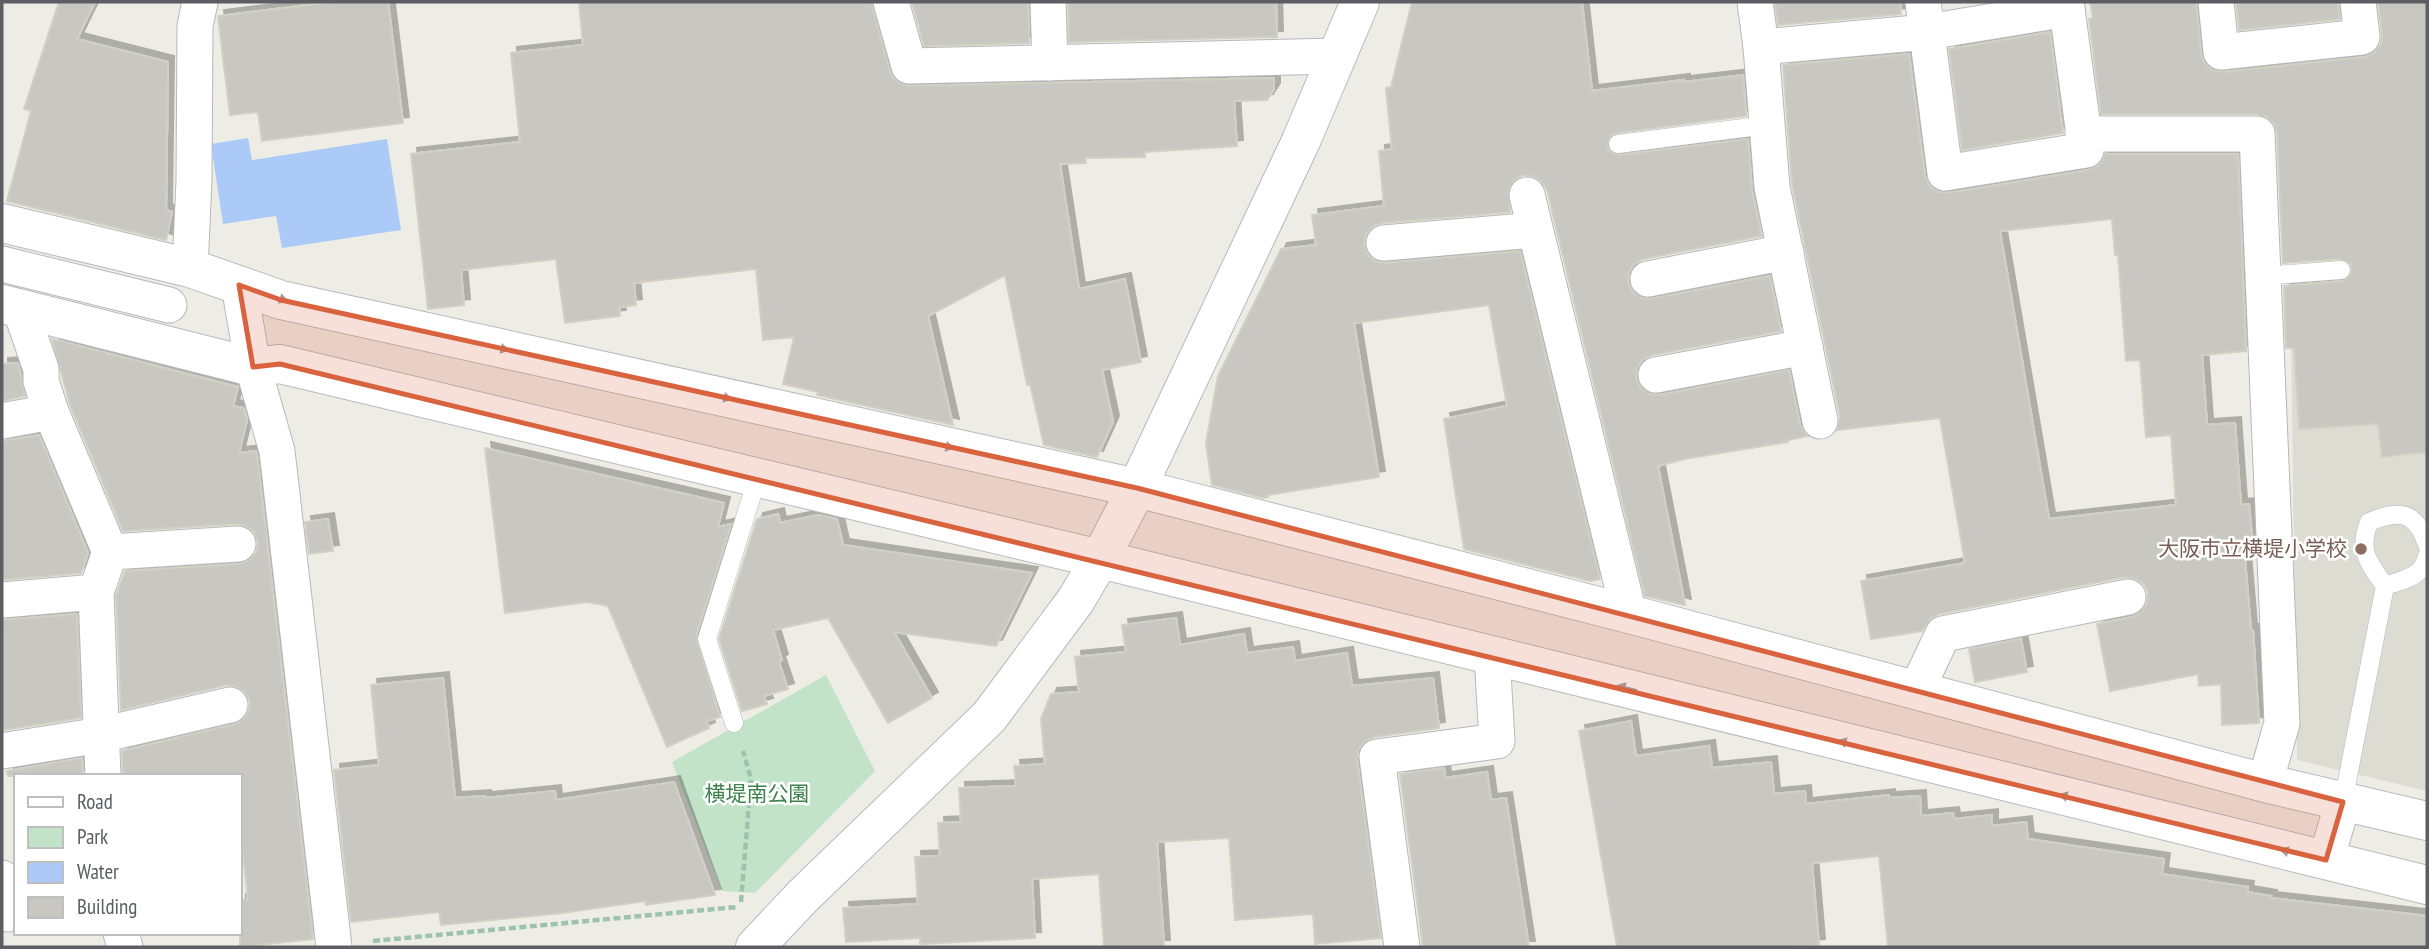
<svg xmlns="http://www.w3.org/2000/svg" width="2429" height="949" font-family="'PT Sans Narrow','Noto Sans JP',sans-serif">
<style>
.education{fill:#dddcd3}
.green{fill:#c3e3c8}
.water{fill:#abcaf7}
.building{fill:#c9c7c2;stroke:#d2cfc3;stroke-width:2;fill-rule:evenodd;filter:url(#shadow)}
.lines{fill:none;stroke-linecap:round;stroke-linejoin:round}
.lane-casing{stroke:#b7b8bd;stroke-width:19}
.street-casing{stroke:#b7b8bd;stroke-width:37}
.secondary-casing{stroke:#b8b9bf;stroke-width:40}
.path{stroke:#9dc3ae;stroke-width:4.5;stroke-dasharray:7 3.5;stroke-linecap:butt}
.lane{stroke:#fff;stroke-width:18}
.street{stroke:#fff;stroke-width:35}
.secondary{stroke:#fff;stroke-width:38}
.oneway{fill:#9d9ea2}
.marked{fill:#d9623f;fill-opacity:0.2;stroke:#d9623f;stroke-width:5;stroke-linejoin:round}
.education-dot{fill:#8d6e63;stroke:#fff;stroke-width:2.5}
.labels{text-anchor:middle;stroke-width:5;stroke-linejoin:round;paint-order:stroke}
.education-label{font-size:21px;fill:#785e54;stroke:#fff;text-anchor:end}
.park-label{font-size:21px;fill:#3d824b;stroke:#fff}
</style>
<defs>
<filter id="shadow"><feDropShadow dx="6" dy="-6" stdDeviation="0" flood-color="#0004"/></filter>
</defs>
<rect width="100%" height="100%" fill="#edede5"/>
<path class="education" d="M 2427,104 L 2427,791 L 2297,760 L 2291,339 L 2397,327 L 2373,108 Z"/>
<path class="green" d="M 826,675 L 875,771 L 755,893 L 722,891 L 672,762 Z"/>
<path class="water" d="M 248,138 L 252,160 L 387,139 L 401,230 L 282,248 L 276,216 L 223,224 L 211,144 Z"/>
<g class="building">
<path d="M 59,2 L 95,2 L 77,39 L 168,62 L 166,210 L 172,212 L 166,240 L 7,201 L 31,111 L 24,109 Z"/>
<path d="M 333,2 L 388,2 L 403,123 L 262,141 L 258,112 L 230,115 L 218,16 Z"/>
<path d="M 579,2 L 871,2 L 890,72 L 894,80 L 909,86 L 1274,78 L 1274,89 L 1267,100 L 1234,101 L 1237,146 L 1145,152 L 1145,157 L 1085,158 L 1086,163 L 1060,164 L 1079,289 L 1125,279 L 1141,362 L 1102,370 L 1113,422 L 1097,457 L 1044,445 L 1030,384 L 1027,385 L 1005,275 L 928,316 L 953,425 L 817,395 L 818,392 L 783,384 L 794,337 L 763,340 L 756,269 L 634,283 L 636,305 L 619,307 L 620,316 L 565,323 L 556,259 L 461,270 L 464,305 L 428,309 L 411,154 L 520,142 L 511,53 L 583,45 Z"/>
<path d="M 912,2 L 1028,2 L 1029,43 L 924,46 Z"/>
<path d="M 1068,2 L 1276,2 L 1277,37 L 1069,42 Z"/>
<path d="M 1412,2 L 1582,2 L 1592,91 L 1684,80 L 1684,82 L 1743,75 L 1746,116 L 1617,133 L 1611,135 L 1607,145 L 1609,151 L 1619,155 L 1748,139 L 1752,191 L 1762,236 L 1643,259 L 1634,264 L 1629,272 L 1628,282 L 1633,293 L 1641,298 L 1651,299 L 1770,276 L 1781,331 L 1652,355 L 1643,359 L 1637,368 L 1636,379 L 1641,389 L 1649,394 L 1660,395 L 1789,370 L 1800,425 L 1808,436 L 1788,440 L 1788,442 L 1684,459 L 1658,466 L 1685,605 L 1645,596 L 1547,190 L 1541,181 L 1532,176 L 1523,175 L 1514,180 L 1508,189 L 1510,212 L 1382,223 L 1373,226 L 1366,234 L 1364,245 L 1368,255 L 1375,261 L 1385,263 L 1520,251 L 1600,579 L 1590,581 L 1464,549 L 1444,419 L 1507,406 L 1489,305 L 1354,323 L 1379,477 L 1268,495 L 1268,497 L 1263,498 L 1212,485 L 1206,443 L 1218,376 L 1281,249 L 1316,245 L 1312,215 L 1384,206 L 1379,151 L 1392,149 L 1386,88 L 1391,87 Z"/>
<path d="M 1775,2 L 1900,2 L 1901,14 L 1778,25 Z"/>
<path d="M 2090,2 L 2196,2 L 2201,54 L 2204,63 L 2212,70 L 2223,72 L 2365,57 L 2374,53 L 2381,44 L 2382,35 L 2378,2 L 2427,2 L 2427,452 L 2382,457 L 2378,424 L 2299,429 L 2294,348 L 2286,348 L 2284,286 L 2343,281 L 2351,274 L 2351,264 L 2340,259 L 2283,263 L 2277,133 L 2274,124 L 2267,117 L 2257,114 L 2101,114 L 2089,19 L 2093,18 Z"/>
<path d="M 2236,2 L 2338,2 L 2340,19 L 2239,30 Z"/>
<path d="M 2050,32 L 2063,133 L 1962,150 L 1949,49 Z"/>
<path d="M 1909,54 L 1925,176 L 1930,186 L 1938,192 L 1948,193 L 2089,170 L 2099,165 L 2105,154 L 2238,154 L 2246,351 L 2202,355 L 2207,425 L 2235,423 L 2241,505 L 2249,504 L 2253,548 L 2244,548 L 2251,630 L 2253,630 L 2259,723 L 2222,725 L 2221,684 L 2199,686 L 2198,674 L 2110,691 L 2097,624 L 2132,617 L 2142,612 L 2147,603 L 2148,592 L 2143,583 L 2134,578 L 2124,577 L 1939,614 L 1930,619 L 1922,631 L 1871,639 L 1861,581 L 1965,563 L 1940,418 L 1837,430 L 1840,417 L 1792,184 L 1783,65 ZM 2112,219 L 2115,255 L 2118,255 L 2126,361 L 2140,360 L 2146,437 L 2171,435 L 2176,505 L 2049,519 L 2000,231 Z"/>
<path d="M 52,339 L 238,387 L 233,406 L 244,408 L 247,420 L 239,453 L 256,451 L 257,455 L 313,939 L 240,947 L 240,900 L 248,899 L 240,828 L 240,776 L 123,776 L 122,751 L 235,724 L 243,720 L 249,711 L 250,701 L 244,691 L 235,686 L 226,685 L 121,710 L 116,595 L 125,571 L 240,564 L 250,560 L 256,554 L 258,542 L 254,532 L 246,526 L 237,524 L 123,531 L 70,405 Z"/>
<path d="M 18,363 L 25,396 L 2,401 L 2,364 Z"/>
<path d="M 39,435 L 88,553 L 81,573 L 2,580 L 2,441 Z"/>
<path d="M 485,448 L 724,503 L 718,527 L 731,524 L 696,636 L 720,717 L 706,721 L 709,728 L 667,747 L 608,606 L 587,602 L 505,613 Z"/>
<path d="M 778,514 L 780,523 L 818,515 L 837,519 L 843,545 L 1032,573 L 996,646 L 894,632 L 932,698 L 888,723 L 828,618 L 773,630 L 782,660 L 779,662 L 788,689 L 764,696 L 767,704 L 742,711 L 719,639 L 757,519 Z"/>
<path d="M 328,519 L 333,551 L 309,554 L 305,522 Z"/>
<path d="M 77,614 L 81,718 L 3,730 L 2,620 Z"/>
<path d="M 1176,618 L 1180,645 L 1244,634 L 1247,653 L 1293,647 L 1295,661 L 1347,653 L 1352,686 L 1433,678 L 1439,728 L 1374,737 L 1364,742 L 1358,750 L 1357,760 L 1381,938 L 1315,944 L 1313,914 L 1235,920 L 1229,838 L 1157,842 L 1164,946 L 1104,947 L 1099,874 L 1032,879 L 1035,938 L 920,944 L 920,938 L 846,942 L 843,908 L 918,904 L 915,857 L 940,856 L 938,823 L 961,822 L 959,788 L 1016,786 L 1014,766 L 1045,764 L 1041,719 L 1051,694 L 1079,692 L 1075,657 L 1126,652 L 1122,625 Z"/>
<path d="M 2021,639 L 2027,672 L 1975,682 L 1969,649 Z"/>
<path d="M 443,678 L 455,798 L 485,796 L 486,798 L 555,791 L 556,800 L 674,782 L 715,895 L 646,905 L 645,901 L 562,913 L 441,925 L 439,912 L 351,922 L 334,770 L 379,765 L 371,685 Z"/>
<path d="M 1631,721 L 1636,756 L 1709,746 L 1712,768 L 1771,762 L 1774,794 L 1805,791 L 1806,804 L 1889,795 L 1889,798 L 1920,796 L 1921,816 L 1953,813 L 1954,819 L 1992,815 L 1992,826 L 2026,822 L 2028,839 L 2164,859 L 2162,874 L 2248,887 L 2247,892 L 2271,896 L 2270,898 L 2427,916 L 2427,947 L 1888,947 L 1879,856 L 1812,863 L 1819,945 L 1791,947 L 1617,947 L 1579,731 Z"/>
<path d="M 82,758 L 83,776 L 8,776 L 7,771 Z"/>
<path d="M 1444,768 L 1445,778 L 1487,772 L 1491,800 L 1506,798 L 1529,947 L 1423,947 L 1400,774 Z"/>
</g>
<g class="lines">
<g class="lane-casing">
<g id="lane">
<path d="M 1618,144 L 1767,125"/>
<path d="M 2263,276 L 2341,270"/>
<path d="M 2385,586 C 2404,579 2422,578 2427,556"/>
<path d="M 734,723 L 707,639 L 758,476"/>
<path d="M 2343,802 L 2385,586 C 2368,562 2358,551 2369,522 C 2399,509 2416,511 2427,545"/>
</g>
</g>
<g class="street-casing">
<g id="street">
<path d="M 891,2 L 909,66 L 1337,56"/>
<path d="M 1048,2 L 1050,63"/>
<path d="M 1755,2 L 1761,47 L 1772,187 L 1820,421"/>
<path d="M 1923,2 L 1945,173 L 2086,150 L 2066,2"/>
<path d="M 2216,2 L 2221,52 L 2362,37 L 2358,2"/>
<path d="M 1761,47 L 1927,32 L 2067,9"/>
<path d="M 2083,134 L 2257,134 L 2282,723 L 2265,783"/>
<path d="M 1527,195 L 1629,614"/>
<path d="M 1384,243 L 1535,230"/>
<path d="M 2,264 L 169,305"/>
<path d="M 190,268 L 194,181 L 195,26 L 200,2"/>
<path d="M 1648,279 L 1786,252"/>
<path d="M 239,285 L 253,367 L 277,451 L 334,947"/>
<path d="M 20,308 L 41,369 L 41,381 L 51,412 L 110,552"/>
<path d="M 1656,375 L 1805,347"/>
<path d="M 2,421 L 51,412"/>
<path d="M 96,592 L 103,776"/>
<path d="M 2,600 L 96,592 L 110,552 L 238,544"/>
<path d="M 1917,689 L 1943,634 L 2128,597"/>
<path d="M 2,751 L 101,735 L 230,705"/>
<path d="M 2326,860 L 2343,802"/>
<path d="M 2,878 L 8,914"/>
<path d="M 121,933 L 125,947"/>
<path d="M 1402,947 L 1377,757 L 1497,741 L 1492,655"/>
</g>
</g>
<g class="secondary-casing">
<g id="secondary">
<path d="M 2,223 L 190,268 L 281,300 L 1137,488 L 1629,614 L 2265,783 L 2427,821"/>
<path d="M 2,304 L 253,367 L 280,364 L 1100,559 L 2427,885"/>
<path d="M 755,947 L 803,896 L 989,717 L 1076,600 L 1100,559 L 1137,488 L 1301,141 L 1360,2"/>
</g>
</g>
<g class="path">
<path d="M 741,902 L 751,779 L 743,751"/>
<path d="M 373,941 L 737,907"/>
</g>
<use href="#lane" class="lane"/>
<use href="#street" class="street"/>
<use href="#secondary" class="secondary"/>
</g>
<defs><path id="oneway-solid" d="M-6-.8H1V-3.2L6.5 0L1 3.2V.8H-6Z" transform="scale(1.75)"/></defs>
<g class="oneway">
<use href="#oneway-solid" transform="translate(278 298) rotate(17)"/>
<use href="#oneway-solid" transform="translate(499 348) rotate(12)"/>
<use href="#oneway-solid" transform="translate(722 397) rotate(12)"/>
<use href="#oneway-solid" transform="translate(944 446) rotate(12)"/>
<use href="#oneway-solid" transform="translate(1627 688) rotate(-166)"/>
<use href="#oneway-solid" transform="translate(1848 743) rotate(-166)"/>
<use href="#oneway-solid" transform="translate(2069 797) rotate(-166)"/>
<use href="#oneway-solid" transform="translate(2290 852) rotate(-166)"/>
</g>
<path class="marked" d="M 239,285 L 281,300 L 1137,488 L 2343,802 L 2326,860 L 280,364 L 253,367 Z"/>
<circle class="education-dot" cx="2361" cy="549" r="7"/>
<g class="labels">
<g class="education-label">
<text x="2347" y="556">大阪市立横堤小学校</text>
</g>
<g class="park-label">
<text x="757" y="801">横堤南公園</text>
</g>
</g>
<rect width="2429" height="949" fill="none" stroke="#5c5e64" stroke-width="7"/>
<rect x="14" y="774" width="228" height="161" fill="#ffffff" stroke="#bebfc1" stroke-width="2"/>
<rect x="28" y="797" width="35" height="10" fill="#ffffff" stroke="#bebfc1" stroke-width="2"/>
<text x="77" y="809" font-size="21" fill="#5c5e64">Road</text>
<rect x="28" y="827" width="35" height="21" fill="#c3e3c8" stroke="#bebfc1" stroke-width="2"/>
<text x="77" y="844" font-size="21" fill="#5c5e64">Park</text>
<rect x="28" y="862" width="35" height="21" fill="#abcaf7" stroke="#bebfc1" stroke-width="2"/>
<text x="77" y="879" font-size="21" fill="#5c5e64">Water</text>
<rect x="28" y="897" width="35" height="21" fill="#c9c7c2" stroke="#bebfc1" stroke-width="2"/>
<text x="77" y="914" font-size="21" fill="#5c5e64">Building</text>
</svg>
